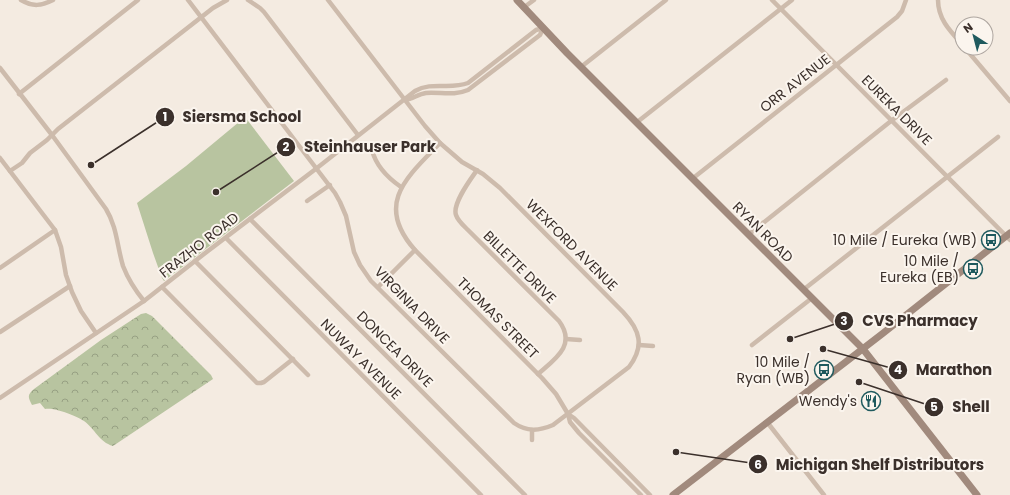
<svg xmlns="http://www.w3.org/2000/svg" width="1010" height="495" font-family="Poppins,sans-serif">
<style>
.forest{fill:url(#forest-crowns)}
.park{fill:#b8c4a0}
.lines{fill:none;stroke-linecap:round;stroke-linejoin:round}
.minor{stroke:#cdbbac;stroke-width:4.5}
.secondary{stroke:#a18a7d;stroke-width:7}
.labels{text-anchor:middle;stroke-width:4;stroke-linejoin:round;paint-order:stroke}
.street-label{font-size:14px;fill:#3b302b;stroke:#fbf5ee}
.poi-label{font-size:14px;fill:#3b302b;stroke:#fbf5ee;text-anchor:end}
.leader{fill:none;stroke:#3b302b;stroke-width:1.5}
.callout-dot{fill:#3b302b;stroke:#fbf5ee;stroke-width:1.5}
.mark-label{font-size:12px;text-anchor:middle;font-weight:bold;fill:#fff}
.callout-label{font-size:15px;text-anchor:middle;font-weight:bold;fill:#3b302b;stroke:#fbf5ee;stroke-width:4;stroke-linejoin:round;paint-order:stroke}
</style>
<defs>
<pattern id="forest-crowns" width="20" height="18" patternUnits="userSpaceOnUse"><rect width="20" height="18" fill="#b8c4a0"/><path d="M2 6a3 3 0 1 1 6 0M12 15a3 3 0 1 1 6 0" fill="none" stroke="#97a083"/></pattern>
</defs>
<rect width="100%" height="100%" fill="#f4ebe1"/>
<path class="forest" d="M 146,313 L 152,316 L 211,375 L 213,379 L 113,446 C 99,442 95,429 84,421 C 77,416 54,407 45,409 L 40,403 L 32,405 C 28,397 27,395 34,389 L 101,340 L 141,314 Z"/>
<path class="park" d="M 245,117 L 294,181 L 164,281 L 162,278 L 153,253 L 137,203 L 186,166 Z"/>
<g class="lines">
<g class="minor">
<path d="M 21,0 C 33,7 41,6 53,0"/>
<path d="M 188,0 L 335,193 L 340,202 L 346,216 L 354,252 L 360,265 L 371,281 L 514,423 C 527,432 539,431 553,425 L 629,367 C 645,346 640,330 623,312 L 500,188 L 483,174 L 462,162 L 440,143 L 425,126 L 328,0"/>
<path d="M 248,0 L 260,8 L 264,12 L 358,135"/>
<path d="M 772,0 L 1010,240"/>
<path d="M 938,0 C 938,19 950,31 962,44"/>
<path d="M 523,8 L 534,0"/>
<path d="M 965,48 L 1010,101"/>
<path d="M 581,67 L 666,0"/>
<path d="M 0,68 L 52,135 L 106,209 C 117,227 117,246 123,266 C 128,279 135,290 144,301"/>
<path d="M 19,94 L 138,0"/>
<path d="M 405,100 C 413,99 418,94 426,93 C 441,92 454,96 468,90 L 540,35 L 543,28"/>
<path d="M 636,123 L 792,0"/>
<path d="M 440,143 C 407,177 374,204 415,250 L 542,378 L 556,394 L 568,414 L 574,418 L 650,495"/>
<path d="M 372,150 C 376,166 388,178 401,187"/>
<path d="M 0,158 L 55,230 L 61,247 L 66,275 L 72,292 L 81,311 L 96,333"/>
<path d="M 477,170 C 470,180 452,204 456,215 C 458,221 464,226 468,230 L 559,321 C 577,345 555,359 538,374"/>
<path d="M 10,171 L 22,163 L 30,153 L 47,140 L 58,129 L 213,8 L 227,0"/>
<path d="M 692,179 L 897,17 L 902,11 L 906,0"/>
<path d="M 307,201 L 330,185"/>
<path d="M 250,219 L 525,495"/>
<path d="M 748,235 L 891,121 L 946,80"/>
<path d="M 226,238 L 481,495"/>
<path d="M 195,261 L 308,375"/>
<path d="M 0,268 L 55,230"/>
<path d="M 162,287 L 257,383 L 261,383 L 264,382 L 293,359"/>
<path d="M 378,287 L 415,250"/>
<path d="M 803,290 L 998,137"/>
<path d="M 0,332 L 70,286"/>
<path d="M 566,339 L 580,340"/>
<path d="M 639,345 L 653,346"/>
<path d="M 752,345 L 812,298"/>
<path d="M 0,398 L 144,301 L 204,254 L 317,168 L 415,91 C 432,81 450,90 468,83 L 536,30 L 543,28"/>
<path d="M 568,414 L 570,422 L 579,433 L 641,495"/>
<path d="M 767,422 L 824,495"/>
<path d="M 532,440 L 532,430"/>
</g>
<g class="secondary">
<path d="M 517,0 L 567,53 L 863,349 L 977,495"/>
<path d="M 673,495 L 882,334 L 1010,233"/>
</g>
</g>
<defs>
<g id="bus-ring" transform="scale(1)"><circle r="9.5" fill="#fbf5ee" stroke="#1f5a5e" stroke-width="1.5"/><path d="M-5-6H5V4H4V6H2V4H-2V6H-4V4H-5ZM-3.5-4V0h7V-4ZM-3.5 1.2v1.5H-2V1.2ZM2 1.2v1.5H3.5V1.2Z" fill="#1f5a5e"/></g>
<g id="restaurant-ring" transform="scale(1)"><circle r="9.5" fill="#fbf5ee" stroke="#1f5a5e" stroke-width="1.5"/><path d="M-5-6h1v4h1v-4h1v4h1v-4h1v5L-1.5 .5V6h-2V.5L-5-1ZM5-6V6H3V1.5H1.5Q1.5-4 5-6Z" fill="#1f5a5e"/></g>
</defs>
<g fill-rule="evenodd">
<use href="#bus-ring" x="991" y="240"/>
<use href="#bus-ring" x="973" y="269"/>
<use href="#bus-ring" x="824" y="370"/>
<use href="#restaurant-ring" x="871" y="401"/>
</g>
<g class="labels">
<g class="street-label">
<text transform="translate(795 83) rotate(-38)" y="5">ORR AVENUE</text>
<text transform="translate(897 110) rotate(45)" y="5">EUREKA DRIVE</text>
<text transform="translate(763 232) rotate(45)" y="5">RYAN ROAD</text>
<text transform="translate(199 245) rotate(-38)" y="5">FRAZHO ROAD</text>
<text transform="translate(572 245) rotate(45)" y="5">WEXFORD AVENUE</text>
<text transform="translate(520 267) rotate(45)" y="5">BILLETTE DRIVE</text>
<text transform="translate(412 305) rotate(46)" y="5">VIRGINIA DRIVE</text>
<text transform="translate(498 318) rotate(45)" y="5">THOMAS STREET</text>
<text transform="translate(395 349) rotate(45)" y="5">DONCEA DRIVE</text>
<text transform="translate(361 359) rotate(45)" y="5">NUWAY AVENUE</text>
</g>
<g class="poi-label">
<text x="977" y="245">10 Mile / Eureka (WB)</text>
<text x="959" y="266">10 Mile /<tspan x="959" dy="16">Eureka (EB)</tspan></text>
<text x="810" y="367">10 Mile /<tspan x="810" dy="16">Ryan (WB)</tspan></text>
<text x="857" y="406">Wendy's</text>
</g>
</g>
<path class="leader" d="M91 165L165 117M216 192L286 147M790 339L844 321M823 349L898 370M859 382L934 407M676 452L758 464"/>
<g class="callout-dot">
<circle cx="91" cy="165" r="4"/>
<circle cx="216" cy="192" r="4"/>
<circle cx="790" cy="339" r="4"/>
<circle cx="823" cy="349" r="4"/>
<circle cx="859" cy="382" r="4"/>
<circle cx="676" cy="452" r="4"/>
<circle cx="165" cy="117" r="10"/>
<circle cx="286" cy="147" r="10"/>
<circle cx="844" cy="321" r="10"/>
<circle cx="898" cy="370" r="10"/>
<circle cx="934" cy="407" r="10"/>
<circle cx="758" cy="464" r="10"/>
</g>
<g class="mark-label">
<text x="165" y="121">1</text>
<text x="286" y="151">2</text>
<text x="844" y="325">3</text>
<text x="898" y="374">4</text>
<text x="934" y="411">5</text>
<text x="758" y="469">6</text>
</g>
<g class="callout-label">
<text x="242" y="122">Siersma School</text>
<text x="370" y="152">Steinhauser Park</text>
<text x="920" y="326">CVS Pharmacy</text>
<text x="954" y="375">Marathon</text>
<text x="971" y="412">Shell</text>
<text x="880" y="470">Michigan Shelf Distributors</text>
</g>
<g transform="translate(974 36) rotate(324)"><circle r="19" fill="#fbf5ee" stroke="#aea6a0"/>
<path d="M0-3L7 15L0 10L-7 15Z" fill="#1f5a5e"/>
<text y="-6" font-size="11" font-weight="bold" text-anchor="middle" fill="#3b302b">N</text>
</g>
</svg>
